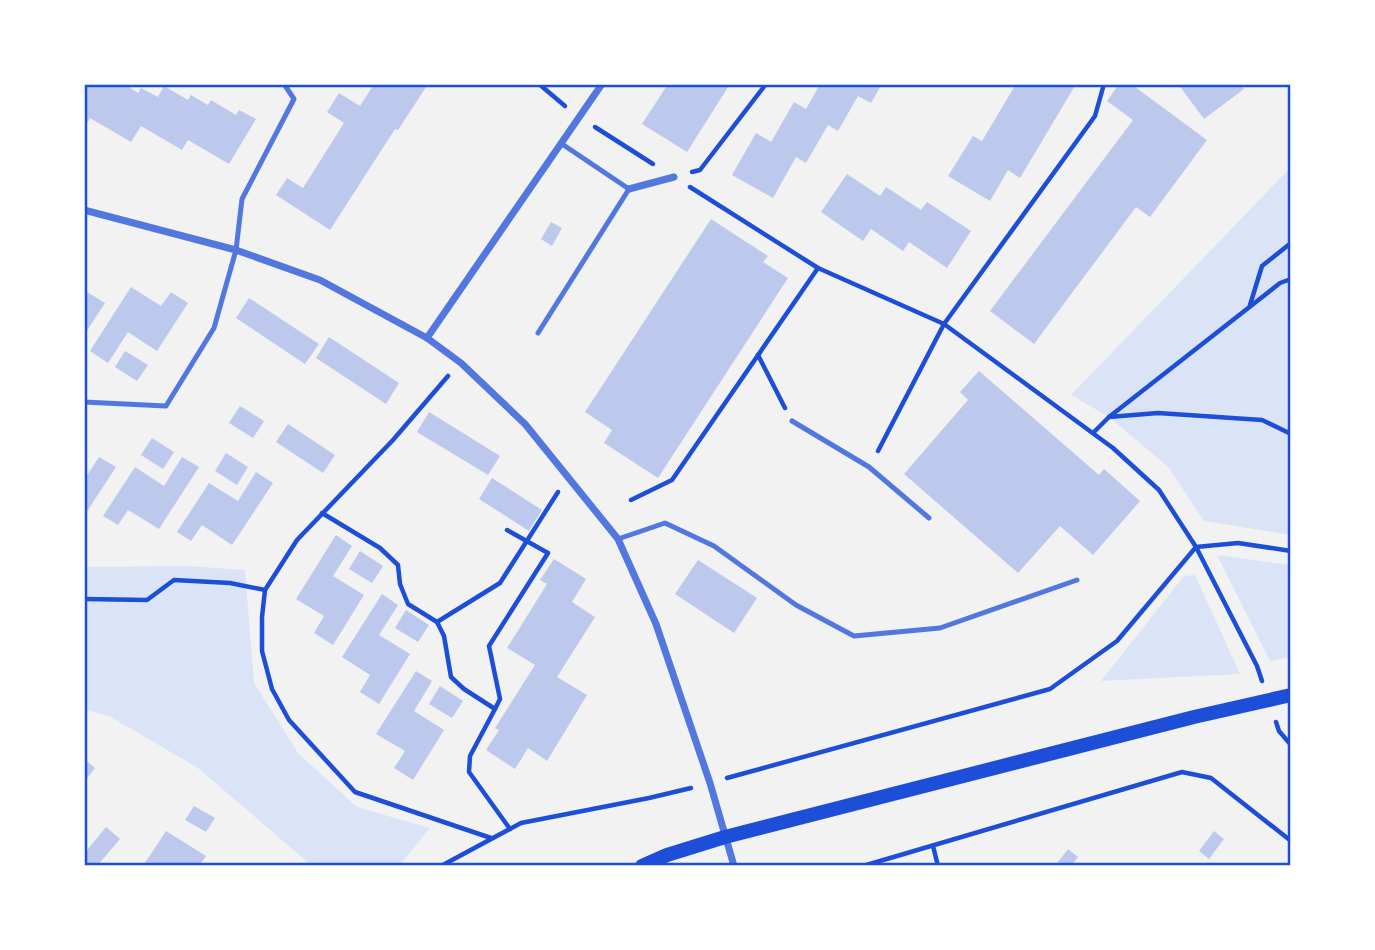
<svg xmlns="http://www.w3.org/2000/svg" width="1375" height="950" font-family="Mulish,sans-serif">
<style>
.green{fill:#dbe4f7}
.building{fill:#bdc9ec}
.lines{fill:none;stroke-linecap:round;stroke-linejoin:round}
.path{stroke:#1d4ed8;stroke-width:4.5}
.service{stroke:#5277de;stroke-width:5}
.minor{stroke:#5277de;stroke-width:7}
.secondary{stroke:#1d4ed8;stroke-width:14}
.neatline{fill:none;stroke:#1d4ed8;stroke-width:2.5}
</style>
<rect width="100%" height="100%" fill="#f2f2f2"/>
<g class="green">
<path d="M 1291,167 L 1291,535 L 1204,521 L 1169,468 L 1109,417 L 1071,395 Z"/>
<path d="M 1217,555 L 1291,565 L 1291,657 L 1270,661 Z"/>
<path d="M 188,566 L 245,570 L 254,683 L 298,753 L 357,807 L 430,828 L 399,866 L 312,866 L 198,768 L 109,716 L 84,709 L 84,567 Z"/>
<path d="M 1195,575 L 1240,674 L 1101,681 L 1184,576 Z"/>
</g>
<g class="building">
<path d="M 84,84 L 103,84 L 108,87 L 110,84 L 124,84 L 138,93 L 141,88 L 158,97 L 164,86 L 188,100 L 191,95 L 208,105 L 211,100 L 236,115 L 239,110 L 256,119 L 229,164 L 188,140 L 182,150 L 141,126 L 131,142 L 90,118 L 84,128 Z"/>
<path d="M 374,84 L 428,84 L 398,130 L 395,129 L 330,230 L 276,195 L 287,178 L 303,188 L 344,123 L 327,112 L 339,93 L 360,106 Z"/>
<path d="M 668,84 L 730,84 L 687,152 L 642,124 Z"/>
<path d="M 820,84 L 882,84 L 871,103 L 858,96 L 838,131 L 828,125 L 806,163 L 796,157 L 773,198 L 732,175 L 756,133 L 771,142 L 794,102 L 806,109 Z"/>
<path d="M 1016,84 L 1076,84 L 1020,178 L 1008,170 L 990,201 L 948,176 L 973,136 L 982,141 Z"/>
<path d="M 1119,84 L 1131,84 L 1207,140 L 1150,217 L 1136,207 L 1034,344 L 990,311 L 1133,120 L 1107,101 Z"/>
<path d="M 1178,84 L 1240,84 L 1244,89 L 1204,119 Z"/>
<path d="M 847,174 L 880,196 L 886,187 L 921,210 L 927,202 L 971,231 L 947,268 L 909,242 L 903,251 L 871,229 L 863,241 L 821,212 Z"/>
<path d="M 711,219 L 768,256 L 763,262 L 788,278 L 658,478 L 604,443 L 612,430 L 585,412 Z"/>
<path d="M 551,222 L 562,228 L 552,246 L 541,239 Z"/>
<path d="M 131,287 L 161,306 L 171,292 L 188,303 L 157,351 L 128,332 L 108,363 L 90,351 Z"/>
<path d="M 87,292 L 105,303 L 84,335 L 84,297 Z"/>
<path d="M 249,298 L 319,344 L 305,364 L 236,318 Z"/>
<path d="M 329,337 L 399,383 L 386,404 L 316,358 Z"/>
<path d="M 125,351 L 148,365 L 137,381 L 115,367 Z"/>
<path d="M 979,371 L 1099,475 L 1104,469 L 1140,501 L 1093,555 L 1060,526 L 1018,573 L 904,474 L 968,400 L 960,392 Z"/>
<path d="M 240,406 L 264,421 L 253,438 L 229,423 Z"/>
<path d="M 429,412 L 500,456 L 488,475 L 417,432 Z"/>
<path d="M 288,424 L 335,455 L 323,473 L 276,442 Z"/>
<path d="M 152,438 L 174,452 L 163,469 L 141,455 Z"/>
<path d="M 226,453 L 248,467 L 237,485 L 215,471 Z"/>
<path d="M 99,457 L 116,467 L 84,516 L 84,480 Z"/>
<path d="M 182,457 L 199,467 L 159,529 L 128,510 L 118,525 L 103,516 L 135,467 L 164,486 Z"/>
<path d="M 256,472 L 273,483 L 232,545 L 202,525 L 191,541 L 177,532 L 209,483 L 238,501 Z"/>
<path d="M 492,478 L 542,510 L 529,531 L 479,499 Z"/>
<path d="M 336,535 L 352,546 L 333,576 L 364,595 L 333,645 L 314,633 L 324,616 L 296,599 Z"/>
<path d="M 360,551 L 383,566 L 372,583 L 349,569 Z"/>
<path d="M 554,559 L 586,579 L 572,602 L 595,617 L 557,677 L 587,695 L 547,761 L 528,748 L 515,769 L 486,750 L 499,730 L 495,728 L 535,665 L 507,648 L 547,584 L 540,580 Z"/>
<path d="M 698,560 L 757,598 L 734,633 L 675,594 Z"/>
<path d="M 382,594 L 398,605 L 379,635 L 410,654 L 379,704 L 360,692 L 370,675 L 342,657 Z"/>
<path d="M 406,610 L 429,625 L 418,642 L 395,628 Z"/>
<path d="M 416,671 L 432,681 L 414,711 L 444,730 L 413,780 L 394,768 L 405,751 L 376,734 Z"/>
<path d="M 440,686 L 463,701 L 452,718 L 429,704 Z"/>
<path d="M 84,759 L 95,768 L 84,782 Z"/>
<path d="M 194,806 L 215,818 L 206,832 L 185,820 Z"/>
<path d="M 106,827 L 120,839 L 97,866 L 84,866 L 84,854 Z"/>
<path d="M 166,831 L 206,856 L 199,866 L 143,866 Z"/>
<path d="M 1214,831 L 1224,839 L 1209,859 L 1199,851 Z"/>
<path d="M 1068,849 L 1078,857 L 1071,866 L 1055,866 Z"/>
</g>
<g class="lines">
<g class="path">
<path d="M 539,84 L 565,106"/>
<path d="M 595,127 L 653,164"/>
<path d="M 692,172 L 700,170 L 766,84"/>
<path d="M 690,187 L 818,268 L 944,324 L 1113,448 L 1159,490 L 1196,547 L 1257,666 L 1262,681"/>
<path d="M 1250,305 L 1262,266 L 1291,243"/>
<path d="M 758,355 L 785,408"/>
<path d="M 448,376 L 393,440 L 297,540 L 265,590 L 262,617 L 262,651 L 272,689 L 289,720 L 355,792 L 491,838"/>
<path d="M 1109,417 L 1280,283 L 1291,279"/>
<path d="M 1093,433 L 1109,417 L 1158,413 L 1262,420 L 1291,434"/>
<path d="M 878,451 L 944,324 L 1095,116 L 1104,84"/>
<path d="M 631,500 L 672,480 L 818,268"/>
<path d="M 322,513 L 380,548 L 398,565 L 400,584 L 408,604 L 437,622 L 444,636 L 451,677 L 464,689 L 495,709 L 470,756 L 469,772 L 510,829"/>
<path d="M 84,599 L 147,600 L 174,580 L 230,583 L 265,590"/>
<path d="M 437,622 L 500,583 L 558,492"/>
<path d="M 495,709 L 500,699 L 489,646 L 548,553 L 507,530"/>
<path d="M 1276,722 L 1279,731 L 1291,745"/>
<path d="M 727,778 L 1050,689 L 1117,641 L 1196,547 L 1238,543 L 1291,551"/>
<path d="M 933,846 L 938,866"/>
<path d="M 441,866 L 521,823 L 649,798 L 691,788"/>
<path d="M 863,866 L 1182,772 L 1211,778 L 1291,841"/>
</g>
<g class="service">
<path d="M 538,333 L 629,189 L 562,144"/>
<path d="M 84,402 L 166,406 L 214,328 L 236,250 L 242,199 L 294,99 L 284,84"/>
<path d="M 792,421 L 869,467 L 929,518"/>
<path d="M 618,539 L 665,523 L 714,546 L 796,605 L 854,636 L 940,628 L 1077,580"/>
</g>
<g class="minor">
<path d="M 629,189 L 674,177"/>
<path d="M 84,210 L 236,250 L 320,280 L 427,338 L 461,363 L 525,424 L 618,539 L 656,624 L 710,783 L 734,866"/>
<path d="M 427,338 L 602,84"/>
</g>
<path class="secondary" d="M 642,866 L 667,855 L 725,837 L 1194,717 L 1291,695"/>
</g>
<rect width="1375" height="950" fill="none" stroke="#ffffff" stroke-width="172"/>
<rect x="86" y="86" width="1203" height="778" class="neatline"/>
</svg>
